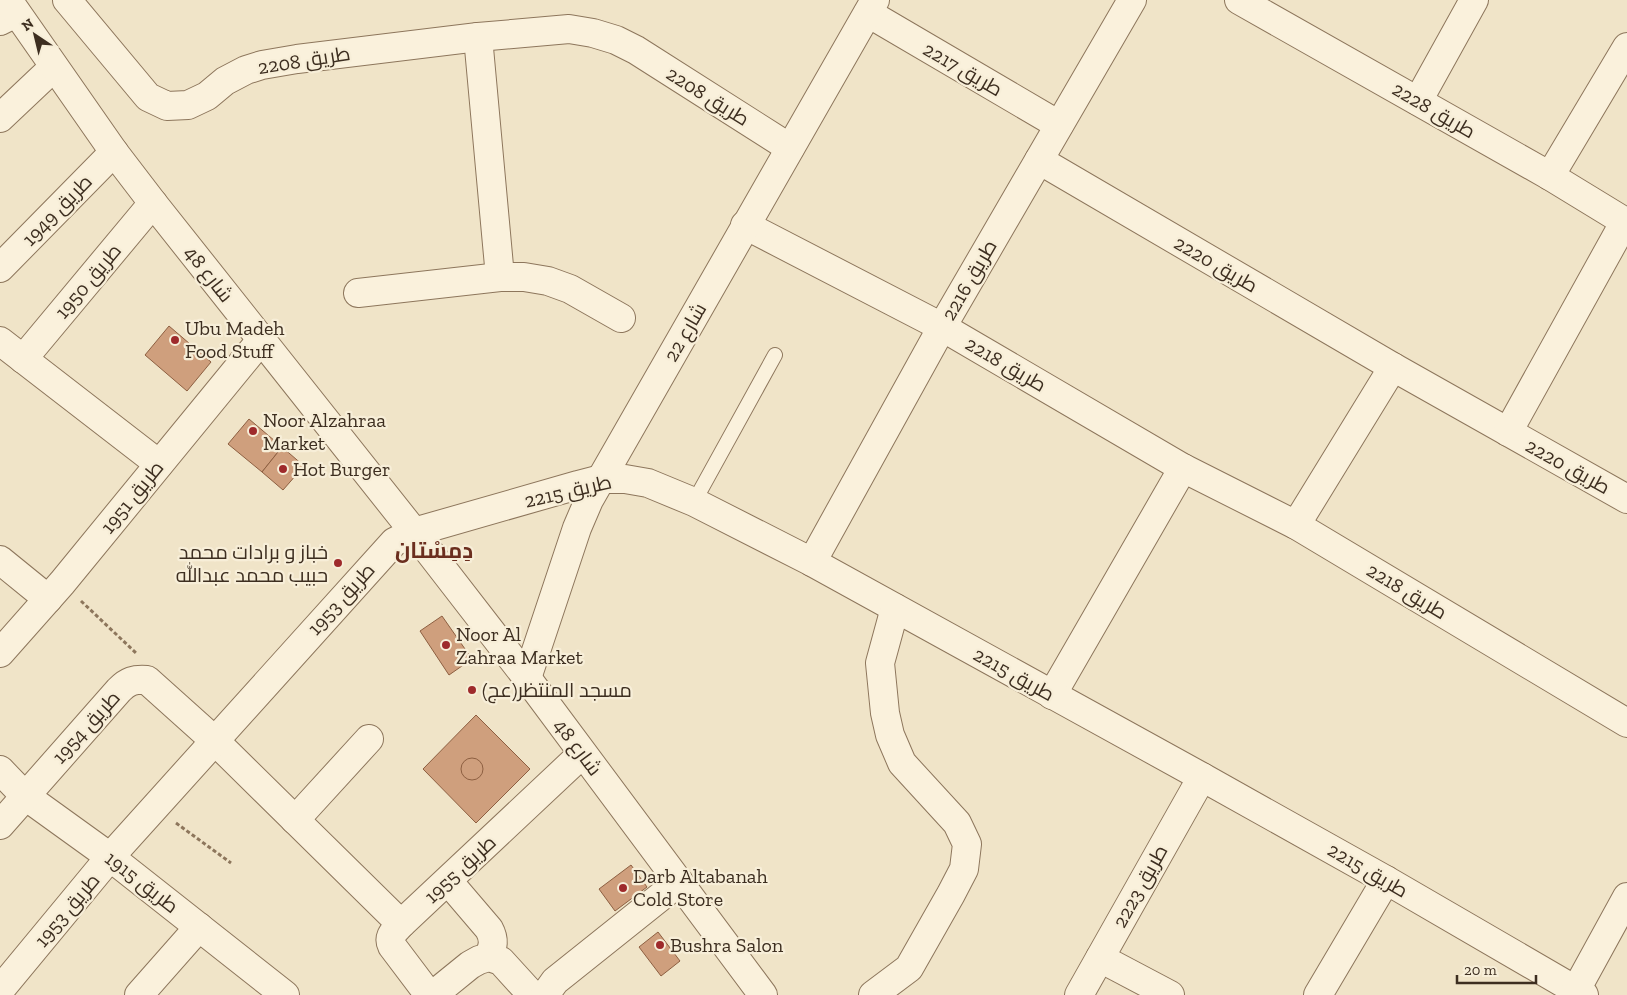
<svg xmlns="http://www.w3.org/2000/svg" width="1627" height="995" font-family="'Zilla Slab',Cairo,serif">
<style>
.building{fill:#cf9f7d;stroke:#8d5f41}
.lines{fill:none;stroke-linecap:round;stroke-linejoin:round}
.service-casing{stroke:#8d765c;stroke-width:16}
.minor-casing{stroke:#8d765c;stroke-width:30}
.tertiary-casing{stroke:#8d765c;stroke-width:30}
.path{stroke:#8d765c;stroke-width:3;stroke-dasharray:4 2.5;stroke-linecap:butt}
.service{stroke:#faf1dc;stroke-width:14}
.minor{stroke:#faf1dc;stroke-width:28}
.tertiary{stroke:#faf1dc;stroke-width:28}
.poi-dot{fill:#9e2a2b;stroke:#f7eed8;stroke-width:2}
.labels{text-anchor:middle;stroke-width:4.5;stroke-linejoin:round;paint-order:stroke}
.street-label{font-size:20px;fill:#3d2e20;stroke:#f7eed8}
.poi-label{font-size:20px;fill:#3d2e20;stroke:#f7eed8;text-anchor:start}
.quarter-label{font-size:22px;font-weight:bold;fill:#6b2e1e;stroke:#f7eed8}
</style>
<rect width="100%" height="100%" fill="#f0e4c8"/>
<g class="building">
<path d="M 169,326 L 211,362 L 187,391 L 145,355 Z"/>
<path d="M 249,419 L 282,447 L 262,472 L 228,444 Z"/>
<path d="M 282,447 L 304,466 L 283,490 L 262,472 Z"/>
<path d="M 442,616 L 472,659 L 449,675 L 420,631 Z"/>
<path d="M 476,715 L 530,769 L 476,823 L 423,769 Z"/>
<circle cx="472" cy="769" r="11"/>
<path d="M 631,865 L 647,887 L 615,911 L 599,889 Z"/>
<path d="M 658,932 L 680,961 L 661,976 L 639,947 Z"/>
</g>
<g class="lines">
<g class="service-casing">
<path id="service" d="M 694,502 L 775,355"/>
</g>
<g class="minor-casing">
<g id="minor">
<path d="M 67,0 L 148,97 L 167,106 L 188,105 L 207,96 L 225,81 L 246,70 L 262,65 L 297,59 L 478,37 L 569,29 L 593,33 L 616,40 L 636,50 L 790,148"/>
<path d="M 1239,0 L 1550,176 L 1627,223"/>
<path d="M 868,13 L 1059,125"/>
<path d="M 0,21 L 16,13"/>
<path d="M 478,37 L 500,277"/>
<path d="M 1418,101 L 1474,0"/>
<path d="M 0,118 L 54,67"/>
<path d="M 1039,160 L 1393,367 L 1627,499"/>
<path d="M 1550,176 L 1627,47"/>
<path d="M 745,225 L 942,327 L 1183,468 L 1296,525 L 1627,723"/>
<path d="M 0,268 L 114,152"/>
<path d="M 358,293 L 500,277 L 524,277 L 548,281 L 570,289 L 621,318"/>
<path d="M 0,341 L 159,464"/>
<path d="M 23,359 L 153,203"/>
<path d="M 1508,432 L 1625,221"/>
<path d="M 1296,525 L 1393,367"/>
<path d="M 0,560 L 48,599"/>
<path d="M 812,562 L 942,327 L 1132,0"/>
<path d="M 0,653 L 62,583 L 261,340"/>
<path d="M 527,678 L 577,528 L 589,500 L 875,0"/>
<path d="M 1052,695 L 1183,468"/>
<path d="M 0,770 L 24,795 L 110,857 L 285,995"/>
<path d="M 295,820 L 369,739"/>
<path d="M 0,825 L 119,690 C 128,681 134,679 147,680 L 215,741 L 401,924"/>
<path d="M 448,881 L 489,929 C 495,940 493,946 489,957"/>
<path d="M 1100,958 L 1170,995"/>
<path d="M 0,990 L 110,857 L 394,542 L 414,532 L 578,485 L 601,479 L 625,479 L 648,483 L 694,502 L 812,562 L 1202,777 L 1386,880 L 1584,995"/>
<path d="M 1576,990 L 1627,897"/>
<path d="M 139,995 L 199,927"/>
<path d="M 429,995 L 392,946 C 387,936 395,931 401,924 L 582,754"/>
<path d="M 433,995 L 470,965 L 479,960 L 489,957 L 501,961 L 532,995"/>
<path d="M 545,995 L 555,981 L 679,882"/>
<path d="M 873,995 L 909,968 L 951,894 L 964,869 L 967,844 L 957,823 L 902,763 L 890,735 L 885,713 L 880,663 L 895,608"/>
<path d="M 1079,995 L 1202,777"/>
<path d="M 1318,995 L 1386,880"/>
</g>
</g>
<g class="tertiary-casing">
<path id="tertiary" d="M 8,0 L 114,152 L 153,203 L 414,532 L 527,678 L 763,995"/>
</g>
<g class="path">
<path d="M 81,601 L 136,653"/>
<path d="M 176,823 L 231,863"/>
</g>
<use href="#service" class="service"/>
<use href="#minor" class="minor"/>
<use href="#tertiary" class="tertiary"/>
</g>
<g class="poi-dot">
<circle cx="175" cy="340" r="5"/>
<circle cx="253" cy="431" r="5"/>
<circle cx="283" cy="469" r="5"/>
<circle cx="338" cy="563" r="5"/>
<circle cx="446" cy="645" r="5"/>
<circle cx="472" cy="690" r="5"/>
<circle cx="623" cy="888" r="5"/>
<circle cx="660" cy="945" r="5"/>
</g>
<g class="labels">
<g class="street-label">
<text transform="translate(304 60) rotate(-9)" y="7">طريق 2208</text>
<text transform="translate(963 69) rotate(30)" y="7">طريق 2217</text>
<text transform="translate(708 96) rotate(32)" y="7">طريق 2208</text>
<text transform="translate(1434 110) rotate(30)" y="7">طريق 2228</text>
<text transform="translate(57 210) rotate(-46)" y="7">طريق 1949</text>
<text transform="translate(1216 264) rotate(30)" y="7">طريق 2220</text>
<text transform="translate(209 274) rotate(52)" y="7">شارع 48</text>
<text transform="translate(969 280) rotate(-60)" y="7">طريق 2216</text>
<text transform="translate(88 281) rotate(-50)" y="7">طريق 1950</text>
<text transform="translate(685 332) rotate(-60)" y="7">شارع 22</text>
<text transform="translate(1006 364) rotate(30)" y="7">طريق 2218</text>
<text transform="translate(1568 466) rotate(29)" y="7">طريق 2220</text>
<text transform="translate(568 491) rotate(-13)" y="7">طريق 2215</text>
<text transform="translate(132 497) rotate(-51)" y="7">طريق 1951</text>
<text transform="translate(1407 591) rotate(31)" y="7">طريق 2218</text>
<text transform="translate(341 599) rotate(-48)" y="7">طريق 1953</text>
<text transform="translate(1014 674) rotate(29)" y="7">طريق 2215</text>
<text transform="translate(86 727) rotate(-48)" y="7">طريق 1954</text>
<text transform="translate(578 747) rotate(53)" y="7">شارع 48</text>
<text transform="translate(460 869) rotate(-43)" y="7">طريق 1955</text>
<text transform="translate(1368 870) rotate(30)" y="7">طريق 2215</text>
<text transform="translate(142 882) rotate(38)" y="7">طريق 1915</text>
<text transform="translate(1140 886) rotate(-61)" y="7">طريق 2223</text>
<text transform="translate(67 910) rotate(-50)" y="7">طريق 1953</text>
</g>
<g class="poi-label">
<text x="185" y="335">Ubu Madeh<tspan x="185" dy="23">Food Stuff</tspan></text>
<text x="263" y="427">Noor Alzahraa<tspan x="263" dy="23">Market</tspan></text>
<text x="293" y="476">Hot Burger</text>
<text x="328" y="559" text-anchor="end">خباز و برادات محمد<tspan x="328" dy="23">حبيب محمد عبدالله</tspan></text>
<text x="456" y="641">Noor Al<tspan x="456" dy="23">Zahraa Market</tspan></text>
<text x="482" y="697">مسجد المنتظر(عج)</text>
<text x="633" y="883">Darb Altabanah<tspan x="633" dy="23">Cold Store</tspan></text>
<text x="670" y="952">Bushra Salon</text>
</g>
<g class="quarter-label">
<text x="434" y="558">دِمِسْتان</text>
</g>
</g>
<g transform="translate(35 35) rotate(325)" stroke="#f7eed8" stroke-width="4" paint-order="stroke">
<path d="M0-4L9 19L0 12L-9 19Z" fill="#3d2e20"/>
<text y="-8" font-size="14" font-weight="bold" text-anchor="middle" fill="#3d2e20">N</text>
</g>
<path d="M1457 975v8h79v-8" fill="none" stroke="#3d2e20" stroke-width="2.5"/>
<text x="1464" y="975" font-size="15" fill="#3d2e20" stroke="#f7eed8" stroke-width="4" paint-order="stroke">20 m</text>
</svg>
